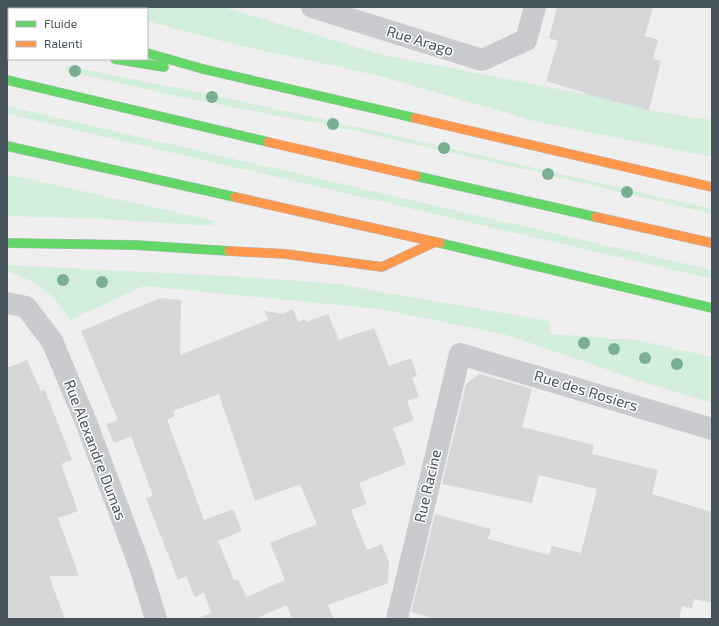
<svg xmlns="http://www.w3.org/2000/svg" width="719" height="626" font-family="'Exo 2',sans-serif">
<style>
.green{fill:#d4eedc}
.building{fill:#d6d7d8;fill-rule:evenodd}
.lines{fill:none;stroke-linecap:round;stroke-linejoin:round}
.fast-casing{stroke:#b5babe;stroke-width:10}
.slow-casing{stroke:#b5babe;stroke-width:10}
.street{stroke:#c9cbce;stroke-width:22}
.fast{stroke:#63d668;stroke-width:9}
.slow{stroke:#ff974d;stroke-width:9}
.tree{fill:#7aaf92}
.labels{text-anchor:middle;stroke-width:3;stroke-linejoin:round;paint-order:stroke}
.street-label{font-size:15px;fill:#47535b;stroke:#fff}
</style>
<rect width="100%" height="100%" fill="#f0efef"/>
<g class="green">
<path d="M 94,7 L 223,7 L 383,55 L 585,94 L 649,110 L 712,120 L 712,157 L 534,121 L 380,76 L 233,44 L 147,21 L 147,9 L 101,9 Z"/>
<path d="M 67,66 C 284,107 497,160 712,209 L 712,214 L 562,178 L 356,131 L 176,96 L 66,71 Z"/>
<path d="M 7,106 L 712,270 L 712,279 L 7,114 Z"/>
<path d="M 7,175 L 20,177 L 215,221 L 214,226 L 102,219 L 7,216 Z"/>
<path d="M 7,265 L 246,277 L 338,284 L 549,321 L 551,334 L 637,340 L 712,357 L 712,403 L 640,381 L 507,335 L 380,309 L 144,286 L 70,320 C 54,294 36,280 7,272 Z"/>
</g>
<g class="building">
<path d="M 557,7 L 653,7 L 645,36 L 658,40 L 653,59 L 661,61 L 649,110 L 585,94 L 585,93 L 546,81 L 558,41 L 549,38 Z"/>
<path d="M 160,298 L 181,300 L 180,355 L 268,320 L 264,311 L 283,314 L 293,309 L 298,322 L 305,319 L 306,322 L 328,314 L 339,340 L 374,328 L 389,366 L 411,358 L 417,376 L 412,378 L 419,397 L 407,401 L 414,420 L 393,428 L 406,464 L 359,483 L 367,504 L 351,510 L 367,550 L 382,544 L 389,563 L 388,583 L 328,605 L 334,619 L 292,619 L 287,605 L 255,619 L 197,619 L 215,611 L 211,612 L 204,593 L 195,597 L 186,576 L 178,580 L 146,498 L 153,496 L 131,436 L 114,443 L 106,424 L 118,420 L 81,331 ZM 219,394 L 255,501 L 300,484 L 317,524 L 270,543 L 285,580 L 246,597 L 238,579 L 234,580 L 218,541 L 242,531 L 233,509 L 204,520 L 167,420 L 175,416 L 173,411 Z"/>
<path d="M 27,360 L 41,391 L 45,390 L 72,460 L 61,464 L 78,511 L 58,518 L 79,576 L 49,576 L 65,619 L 7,619 L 7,368 Z"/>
<path d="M 480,374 L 532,389 L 522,427 L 594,445 L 592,454 L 658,470 L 652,494 L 712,512 L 712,603 L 694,599 L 692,608 L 682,606 L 679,619 L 436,619 L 411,612 L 435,514 L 491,529 L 488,539 L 549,555 L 552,546 L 581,553 L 597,489 L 539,475 L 532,503 L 442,484 L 466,384 Z"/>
</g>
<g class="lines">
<g class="fast-casing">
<g id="fast">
<path d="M 147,53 L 203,69 L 415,118"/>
<path d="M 115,59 L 164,67"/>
<path d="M 7,80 L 268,142"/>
<path d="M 7,146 L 235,197"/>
<path d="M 416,176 L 596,217"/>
<path d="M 7,243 L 134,245 L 229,251"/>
<path d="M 440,243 L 712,308"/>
</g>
</g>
<g class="slow-casing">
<g id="slow">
<path d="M 7,13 L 9,13"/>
<path d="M 7,40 L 9,41"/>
<path d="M 415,118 L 712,187"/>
<path d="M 268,142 L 416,176"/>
<path d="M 235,197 L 440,243"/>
<path d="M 596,217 L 712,243"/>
<path d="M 229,251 L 286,254 L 382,267 L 435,242"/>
</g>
</g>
<g class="street">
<path d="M 312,7 L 482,60 L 526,40 L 535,7"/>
<path d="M 7,303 L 26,307 L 52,341 L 86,422 L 140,567 L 156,619"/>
<path d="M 397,619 L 460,354 L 712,429"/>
</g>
<use href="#fast" class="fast"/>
<use href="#slow" class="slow"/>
</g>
<g class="tree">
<circle cx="75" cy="71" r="6"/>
<circle cx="212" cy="97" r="6"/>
<circle cx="333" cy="124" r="6"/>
<circle cx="444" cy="148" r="6"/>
<circle cx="548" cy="174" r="6"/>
<circle cx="627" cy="192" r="6"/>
<circle cx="63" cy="280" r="6"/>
<circle cx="102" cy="282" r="6"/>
<circle cx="584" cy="343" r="6"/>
<circle cx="614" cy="349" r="6"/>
<circle cx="645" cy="358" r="6"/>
<circle cx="677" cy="364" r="6"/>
</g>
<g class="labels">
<g class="street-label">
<text transform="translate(420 41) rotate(17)" y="5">Rue Arago</text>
<text transform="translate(586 391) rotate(17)" y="5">Rue des Rosiers</text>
<text transform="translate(95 450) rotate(69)" y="5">Rue Alexandre Dumas</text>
<text transform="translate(428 486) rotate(-77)" y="5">Rue Racine</text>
</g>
</g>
<rect width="719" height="626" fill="none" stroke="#47535b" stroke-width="16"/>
<rect x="8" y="8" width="140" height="52" fill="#ffffff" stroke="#b5babd"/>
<rect x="16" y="21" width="20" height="6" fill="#63d668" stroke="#b5babd"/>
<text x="44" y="28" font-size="12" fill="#47535b">Fluide</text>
<rect x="16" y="41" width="20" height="6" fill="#ff974d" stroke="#b5babd"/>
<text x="44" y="48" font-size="12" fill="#47535b">Ralenti</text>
</svg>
